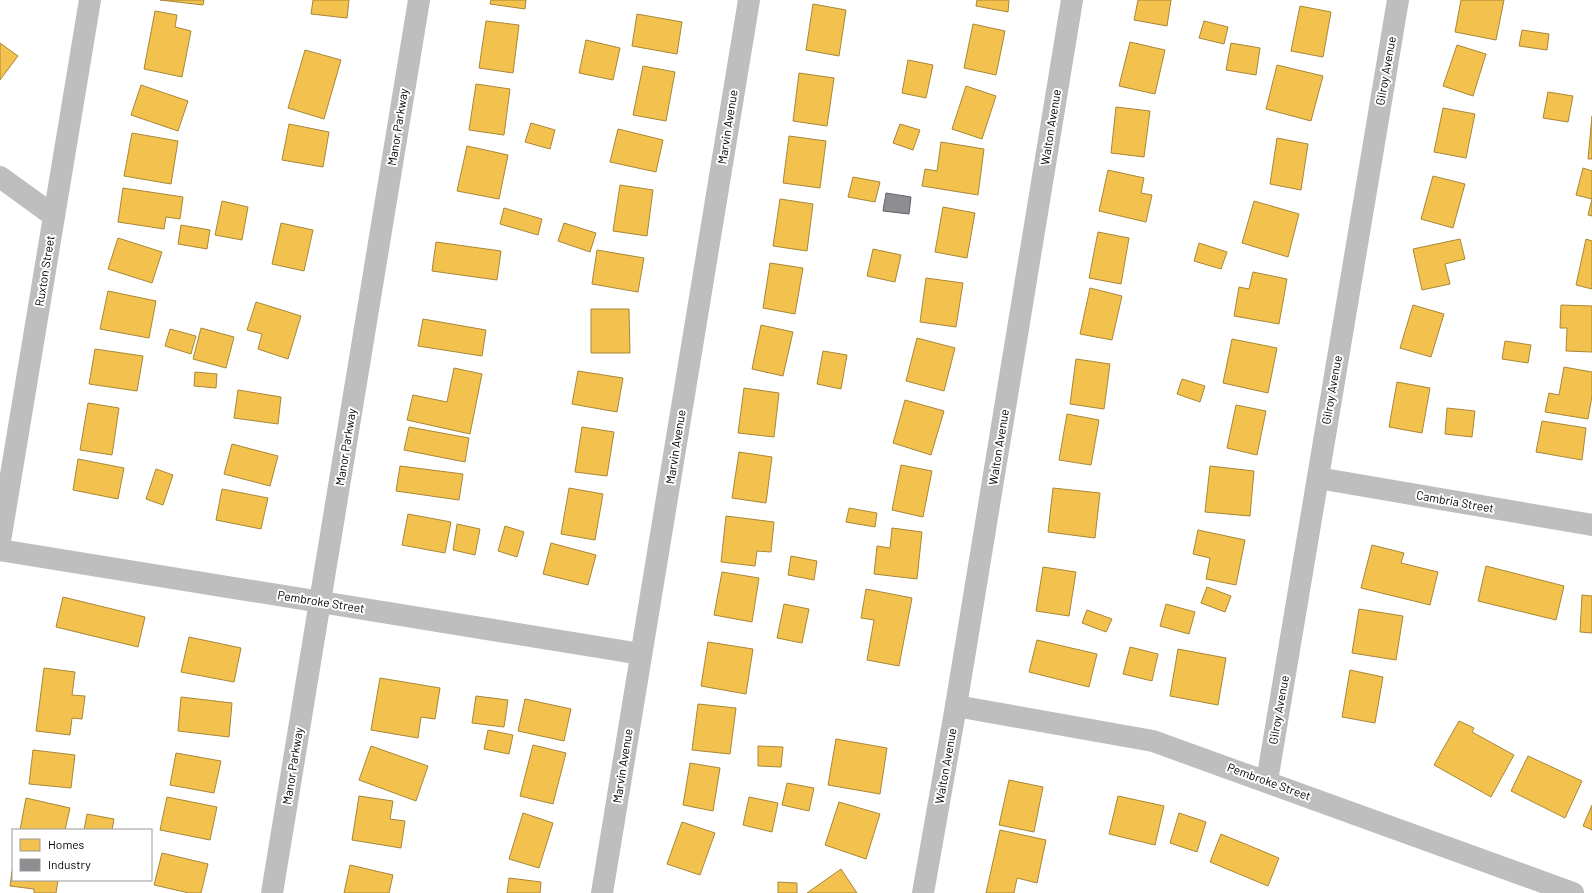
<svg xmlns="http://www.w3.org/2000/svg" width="1592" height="893" font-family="Barlow,sans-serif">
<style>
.homes{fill:#f2c14e;stroke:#a98737}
.industry{fill:#8d8d92;stroke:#636366}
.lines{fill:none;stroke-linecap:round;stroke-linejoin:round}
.minor{stroke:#bebebe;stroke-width:22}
.labels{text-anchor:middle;stroke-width:4;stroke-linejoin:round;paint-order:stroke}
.street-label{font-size:12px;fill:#000;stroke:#fff}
</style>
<rect width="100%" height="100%" fill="#fff"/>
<g class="homes">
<path d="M 160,0 L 204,0 L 203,5 Z"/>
<path d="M 313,0 L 349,0 L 347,18 L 311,14 Z"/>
<path d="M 491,0 L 526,0 L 525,9 L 490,4 Z"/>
<path d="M 977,0 L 1009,0 L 1008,12 L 976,6 Z"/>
<path d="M 1138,0 L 1171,0 L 1167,26 L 1134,20 Z"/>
<path d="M 1461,0 L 1504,0 L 1496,40 L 1455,32 Z"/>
<path d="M 813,4 L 846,10 L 839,56 L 806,50 Z"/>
<path d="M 1300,6 L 1331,12 L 1323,57 L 1291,51 Z"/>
<path d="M 155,11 L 177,15 L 175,27 L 191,31 L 182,77 L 144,69 Z"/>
<path d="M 637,14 L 682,22 L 677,54 L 632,46 Z"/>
<path d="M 486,21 L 519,25 L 513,73 L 479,68 Z"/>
<path d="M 1204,21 L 1228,27 L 1224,44 L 1199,38 Z"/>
<path d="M 973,24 L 1005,31 L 996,75 L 964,68 Z"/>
<path d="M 1522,30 L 1549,34 L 1547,50 L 1519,46 Z"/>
<path d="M 586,40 L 620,48 L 613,80 L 579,73 Z"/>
<path d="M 1130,42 L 1165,50 L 1155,94 L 1119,86 Z"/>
<path d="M 0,43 L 18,56 L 0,80 Z"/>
<path d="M 1231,43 L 1260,48 L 1256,75 L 1226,70 Z"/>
<path d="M 1457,45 L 1486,54 L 1473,96 L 1443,86 Z"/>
<path d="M 305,50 L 341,60 L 324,119 L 288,108 Z"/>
<path d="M 908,60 L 933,65 L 926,98 L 902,93 Z"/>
<path d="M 1277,65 L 1323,76 L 1311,121 L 1266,109 Z"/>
<path d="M 643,66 L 675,72 L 666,121 L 633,115 Z"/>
<path d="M 799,73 L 834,78 L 827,126 L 793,121 Z"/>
<path d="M 476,84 L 510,89 L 504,135 L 469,130 Z"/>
<path d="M 141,85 L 188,101 L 178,131 L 131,115 Z"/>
<path d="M 966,86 L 996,96 L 982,139 L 952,129 Z"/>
<path d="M 1548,92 L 1573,96 L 1568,122 L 1543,118 Z"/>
<path d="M 1116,107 L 1150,111 L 1144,157 L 1111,153 Z"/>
<path d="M 1443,108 L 1475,114 L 1466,158 L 1434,152 Z"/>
<path d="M 1592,116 L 1592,159 L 1588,159 Z"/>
<path d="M 531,123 L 555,130 L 550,149 L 525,142 Z"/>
<path d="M 289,124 L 329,132 L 323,167 L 282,160 Z"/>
<path d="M 900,124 L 920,130 L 913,150 L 893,143 Z"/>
<path d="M 618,129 L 663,140 L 656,172 L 610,162 Z"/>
<path d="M 132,133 L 178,141 L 171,184 L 124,176 Z"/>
<path d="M 789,136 L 826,141 L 820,188 L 783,183 Z"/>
<path d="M 1277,138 L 1308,144 L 1301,190 L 1270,184 Z"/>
<path d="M 941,142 L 984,149 L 978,195 L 922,186 L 925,169 L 937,171 Z"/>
<path d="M 467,146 L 508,155 L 499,199 L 457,191 Z"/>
<path d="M 1583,168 L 1592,171 L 1592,216 L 1588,215 L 1592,199 L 1576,195 Z"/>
<path d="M 1108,170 L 1144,178 L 1141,193 L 1152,195 L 1146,222 L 1099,211 Z"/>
<path d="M 1433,176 L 1465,184 L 1453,228 L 1421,219 Z"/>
<path d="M 853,177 L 880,182 L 875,202 L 848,197 Z"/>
<path d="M 620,185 L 653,190 L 647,236 L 613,231 Z"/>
<path d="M 123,188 L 183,197 L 180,219 L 166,217 L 164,229 L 118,222 Z"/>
<path d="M 780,199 L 813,204 L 807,251 L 773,246 Z"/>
<path d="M 222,201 L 248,207 L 242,240 L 215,235 Z"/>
<path d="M 1254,201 L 1299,214 L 1288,257 L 1242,243 Z"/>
<path d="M 943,207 L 975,213 L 967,258 L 935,252 Z"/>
<path d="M 504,208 L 542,219 L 538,235 L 500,224 Z"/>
<path d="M 281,223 L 313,230 L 304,271 L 272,264 Z"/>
<path d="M 564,223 L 596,233 L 590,252 L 558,241 Z"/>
<path d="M 181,225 L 210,230 L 207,249 L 178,244 Z"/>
<path d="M 1098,232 L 1129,238 L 1121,284 L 1089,278 Z"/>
<path d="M 118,238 L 162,252 L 152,283 L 108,269 Z"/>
<path d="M 1460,239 L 1465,259 L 1445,264 L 1450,284 L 1422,290 L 1413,249 Z"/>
<path d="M 1586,239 L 1592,241 L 1592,289 L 1576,285 Z"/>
<path d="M 436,242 L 501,251 L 497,280 L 432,271 Z"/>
<path d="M 1199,243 L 1227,252 L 1221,269 L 1194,261 Z"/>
<path d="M 873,249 L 901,255 L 895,282 L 867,276 Z"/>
<path d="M 597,250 L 644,258 L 638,292 L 592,284 Z"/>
<path d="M 770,263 L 803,268 L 795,314 L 763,308 Z"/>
<path d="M 1253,272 L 1287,279 L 1279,324 L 1234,316 L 1239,287 L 1249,289 Z"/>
<path d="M 926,278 L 963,283 L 956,327 L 920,322 Z"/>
<path d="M 1090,288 L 1122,296 L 1112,340 L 1080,334 Z"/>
<path d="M 108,291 L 156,301 L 149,338 L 100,329 Z"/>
<path d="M 256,302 L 301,316 L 288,359 L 258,349 L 262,334 L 247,330 Z"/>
<path d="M 1413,305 L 1444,314 L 1431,357 L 1400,348 Z"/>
<path d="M 1561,305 L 1592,306 L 1592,352 L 1566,351 L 1567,328 L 1560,328 Z"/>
<path d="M 591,309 L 629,309 L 630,353 L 591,353 Z"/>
<path d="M 423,319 L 486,330 L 482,356 L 418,346 Z"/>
<path d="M 761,325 L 793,332 L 783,376 L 752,369 Z"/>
<path d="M 201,328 L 234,337 L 226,368 L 193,359 Z"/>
<path d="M 170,329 L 196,336 L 191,354 L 165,346 Z"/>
<path d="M 917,338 L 955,348 L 944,391 L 906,381 Z"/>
<path d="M 1232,339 L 1277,348 L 1268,393 L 1223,383 Z"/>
<path d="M 1505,341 L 1531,345 L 1528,363 L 1502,359 Z"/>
<path d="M 95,349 L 143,356 L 137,391 L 89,384 Z"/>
<path d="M 823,351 L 847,355 L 841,389 L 817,384 Z"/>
<path d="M 1076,359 L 1110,364 L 1104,409 L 1070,404 Z"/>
<path d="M 1564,367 L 1592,372 L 1592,396 L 1588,419 L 1545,412 L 1549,393 L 1559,395 Z"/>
<path d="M 454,368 L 482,374 L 470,434 L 407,420 L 413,395 L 447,402 Z"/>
<path d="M 578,371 L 623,378 L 617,412 L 572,404 Z"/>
<path d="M 195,372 L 217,374 L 216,388 L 194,386 Z"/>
<path d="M 1182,379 L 1205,386 L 1200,402 L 1177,394 Z"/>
<path d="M 1397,382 L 1430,388 L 1422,433 L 1389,427 Z"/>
<path d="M 744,388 L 779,393 L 774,437 L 738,433 Z"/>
<path d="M 238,390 L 281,397 L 278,424 L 234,418 Z"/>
<path d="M 905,400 L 944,411 L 931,455 L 893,443 Z"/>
<path d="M 88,403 L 119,408 L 112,455 L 80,450 Z"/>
<path d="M 1236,405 L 1266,411 L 1257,455 L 1227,448 Z"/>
<path d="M 1447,408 L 1475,411 L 1472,437 L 1445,434 Z"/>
<path d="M 1067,414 L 1099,420 L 1091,465 L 1059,460 Z"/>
<path d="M 1542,421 L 1586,428 L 1582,460 L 1536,452 Z"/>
<path d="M 409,427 L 469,438 L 465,462 L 404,450 Z"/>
<path d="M 582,427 L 614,432 L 607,476 L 575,472 Z"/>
<path d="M 232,444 L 278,456 L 270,486 L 224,474 Z"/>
<path d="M 739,452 L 772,457 L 766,503 L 732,498 Z"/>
<path d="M 78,459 L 124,468 L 118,499 L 73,490 Z"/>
<path d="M 901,465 L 932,471 L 923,517 L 892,510 Z"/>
<path d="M 400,466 L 463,474 L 459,500 L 396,491 Z"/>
<path d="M 1210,466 L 1254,471 L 1250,516 L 1205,512 Z"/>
<path d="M 156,469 L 173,475 L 163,505 L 146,499 Z"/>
<path d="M 569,488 L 603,494 L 595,540 L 561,534 Z"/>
<path d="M 1053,488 L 1100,493 L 1095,538 L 1048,532 Z"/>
<path d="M 222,489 L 268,498 L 261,529 L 216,520 Z"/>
<path d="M 849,508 L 877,513 L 875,527 L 846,522 Z"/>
<path d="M 408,514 L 451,522 L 445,553 L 402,545 Z"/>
<path d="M 726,516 L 774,522 L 771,552 L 757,551 L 755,566 L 721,562 Z"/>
<path d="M 457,524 L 480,529 L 475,555 L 453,550 Z"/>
<path d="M 505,526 L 524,532 L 517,557 L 498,551 Z"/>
<path d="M 892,528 L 922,532 L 917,579 L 874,574 L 877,546 L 890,548 Z"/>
<path d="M 1198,530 L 1245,540 L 1236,585 L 1206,579 L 1210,558 L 1193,554 Z"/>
<path d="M 551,543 L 596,555 L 588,585 L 543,574 Z"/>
<path d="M 1372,545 L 1404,553 L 1401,563 L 1438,572 L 1430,605 L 1361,588 Z"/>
<path d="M 791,556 L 817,561 L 814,580 L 788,575 Z"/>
<path d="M 1486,566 L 1564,586 L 1556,620 L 1478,601 Z"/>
<path d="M 1043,567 L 1076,572 L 1069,616 L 1036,611 Z"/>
<path d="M 722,572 L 759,578 L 752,622 L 714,615 Z"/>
<path d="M 1207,587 L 1231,596 L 1225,612 L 1201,603 Z"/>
<path d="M 866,589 L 912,598 L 899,666 L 867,660 L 874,620 L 861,618 Z"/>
<path d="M 1582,595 L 1592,596 L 1592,633 L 1580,632 Z"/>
<path d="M 63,597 L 145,617 L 138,647 L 56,627 Z"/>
<path d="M 784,604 L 809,609 L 802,643 L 777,638 Z"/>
<path d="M 1166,604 L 1195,612 L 1189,634 L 1160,626 Z"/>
<path d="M 1359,609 L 1403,616 L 1396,660 L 1352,653 Z"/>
<path d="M 1087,610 L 1112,619 L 1106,632 L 1082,623 Z"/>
<path d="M 189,637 L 241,648 L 234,682 L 181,672 Z"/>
<path d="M 1037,640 L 1097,654 L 1089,687 L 1029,672 Z"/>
<path d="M 708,642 L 753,649 L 746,694 L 701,686 Z"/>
<path d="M 1130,647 L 1158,654 L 1152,681 L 1123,674 Z"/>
<path d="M 1178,649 L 1226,658 L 1218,705 L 1170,696 Z"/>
<path d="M 44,668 L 75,672 L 72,695 L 85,696 L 82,719 L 72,718 L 70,735 L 36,731 Z"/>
<path d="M 1350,670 L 1383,677 L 1375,723 L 1342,717 Z"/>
<path d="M 380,678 L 440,688 L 435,719 L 421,717 L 418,738 L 371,730 Z"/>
<path d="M 476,696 L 508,700 L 504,727 L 472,723 Z"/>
<path d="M 181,697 L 232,703 L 229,737 L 178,731 Z"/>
<path d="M 525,699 L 571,709 L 564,741 L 518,731 Z"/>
<path d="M 698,704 L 736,708 L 730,754 L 692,750 Z"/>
<path d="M 1459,721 L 1474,728 L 1472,732 L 1514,755 L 1491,797 L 1434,765 Z"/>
<path d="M 488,730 L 513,735 L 509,754 L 484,749 Z"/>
<path d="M 836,739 L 887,748 L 880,794 L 828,785 Z"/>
<path d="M 533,745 L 566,753 L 553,804 L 520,796 Z"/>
<path d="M 371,746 L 428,766 L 416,801 L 359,780 Z"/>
<path d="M 758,746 L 783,747 L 781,767 L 758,766 Z"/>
<path d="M 33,750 L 75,755 L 71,788 L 29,784 Z"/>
<path d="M 176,753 L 221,761 L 214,793 L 170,785 Z"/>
<path d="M 1528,756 L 1582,781 L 1565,818 L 1511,791 Z"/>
<path d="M 690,763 L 720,768 L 713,811 L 683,805 Z"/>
<path d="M 1009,780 L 1043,787 L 1034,832 L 999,825 Z"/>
<path d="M 787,783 L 814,788 L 809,811 L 782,805 Z"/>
<path d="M 359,796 L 393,801 L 390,819 L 405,821 L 401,848 L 352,840 Z"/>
<path d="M 1118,796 L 1164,806 L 1155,845 L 1109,834 Z"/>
<path d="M 167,797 L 217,807 L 210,840 L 160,830 Z"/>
<path d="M 749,797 L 778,803 L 772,832 L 743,825 Z"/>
<path d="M 26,798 L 70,808 L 65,830 L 20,830 Z"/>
<path d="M 839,802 L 880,814 L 866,859 L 825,845 Z"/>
<path d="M 1592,805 L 1592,830 L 1583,826 Z"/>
<path d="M 523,813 L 553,823 L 539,868 L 509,859 Z"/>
<path d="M 1179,813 L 1206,822 L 1197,852 L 1170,843 Z"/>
<path d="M 87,814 L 114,819 L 112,830 L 84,830 Z"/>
<path d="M 682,822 L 715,833 L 700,875 L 667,864 Z"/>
<path d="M 1000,830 L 1046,840 L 1037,883 L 1017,878 L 1014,893 L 986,893 Z"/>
<path d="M 1221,834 L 1279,858 L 1268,886 L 1210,862 Z"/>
<path d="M 162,853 L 208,864 L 201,893 L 189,893 L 154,885 Z"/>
<path d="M 13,865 L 13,880 L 58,880 L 56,893 L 34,893 L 34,889 L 10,886 Z"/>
<path d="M 350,865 L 393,875 L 389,893 L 344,893 Z"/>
<path d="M 841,869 L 857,893 L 807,893 Z"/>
<path d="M 509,878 L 541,882 L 540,893 L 507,893 Z"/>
<path d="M 778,882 L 797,883 L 797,893 L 778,893 Z"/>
</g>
<path class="industry" d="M 886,193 L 911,197 L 909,214 L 883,211 Z"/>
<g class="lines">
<g class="minor">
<path d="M 0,177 L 54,216"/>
<path d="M 1318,478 L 1592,525"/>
<path d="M 0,541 L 90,0"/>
<path d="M 0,550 L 641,654"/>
<path d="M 956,706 L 1153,741 L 1573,893"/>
<path d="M 1267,781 L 1398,0"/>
<path d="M 272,893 L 419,0"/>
<path d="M 602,893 L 749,0"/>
<path d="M 923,893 L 956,706 L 1072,0"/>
</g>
</g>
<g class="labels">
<g class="street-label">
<text transform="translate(1386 71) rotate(-80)" y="4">Gilroy Avenue</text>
<text transform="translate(398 127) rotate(-81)" y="4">Manor Parkway</text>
<text transform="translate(728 127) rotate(-81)" y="4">Marvin Avenue</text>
<text transform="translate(1051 127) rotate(-81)" y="4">Walton Avenue</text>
<text transform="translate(45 271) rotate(-81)" y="4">Ruxton Street</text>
<text transform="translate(1332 390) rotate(-80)" y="4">Gilroy Avenue</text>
<text transform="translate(346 447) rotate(-81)" y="4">Manor Parkway</text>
<text transform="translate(676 447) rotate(-81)" y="4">Marvin Avenue</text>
<text transform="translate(999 447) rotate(-81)" y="4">Walton Avenue</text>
<text transform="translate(1455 502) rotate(10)" y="4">Cambria Street</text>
<text transform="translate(321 602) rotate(9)" y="4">Pembroke Street</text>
<text transform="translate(1279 710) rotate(-80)" y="4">Gilroy Avenue</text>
<text transform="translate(293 766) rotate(-81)" y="4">Manor Parkway</text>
<text transform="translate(623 766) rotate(-81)" y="4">Marvin Avenue</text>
<text transform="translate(946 766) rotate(-80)" y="4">Walton Avenue</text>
<text transform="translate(1269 782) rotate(20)" y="4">Pembroke Street</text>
</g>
</g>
<rect x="12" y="829" width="140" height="52" fill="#ffffff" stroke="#999999"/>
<rect x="20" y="839" width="20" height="12" fill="#f2c14e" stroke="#999999"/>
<text x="48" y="849" font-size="12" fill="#000000">Homes</text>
<rect x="20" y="859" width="20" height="12" fill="#8d8d92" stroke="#999999"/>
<text x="48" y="869" font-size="12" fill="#000000">Industry</text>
</svg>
